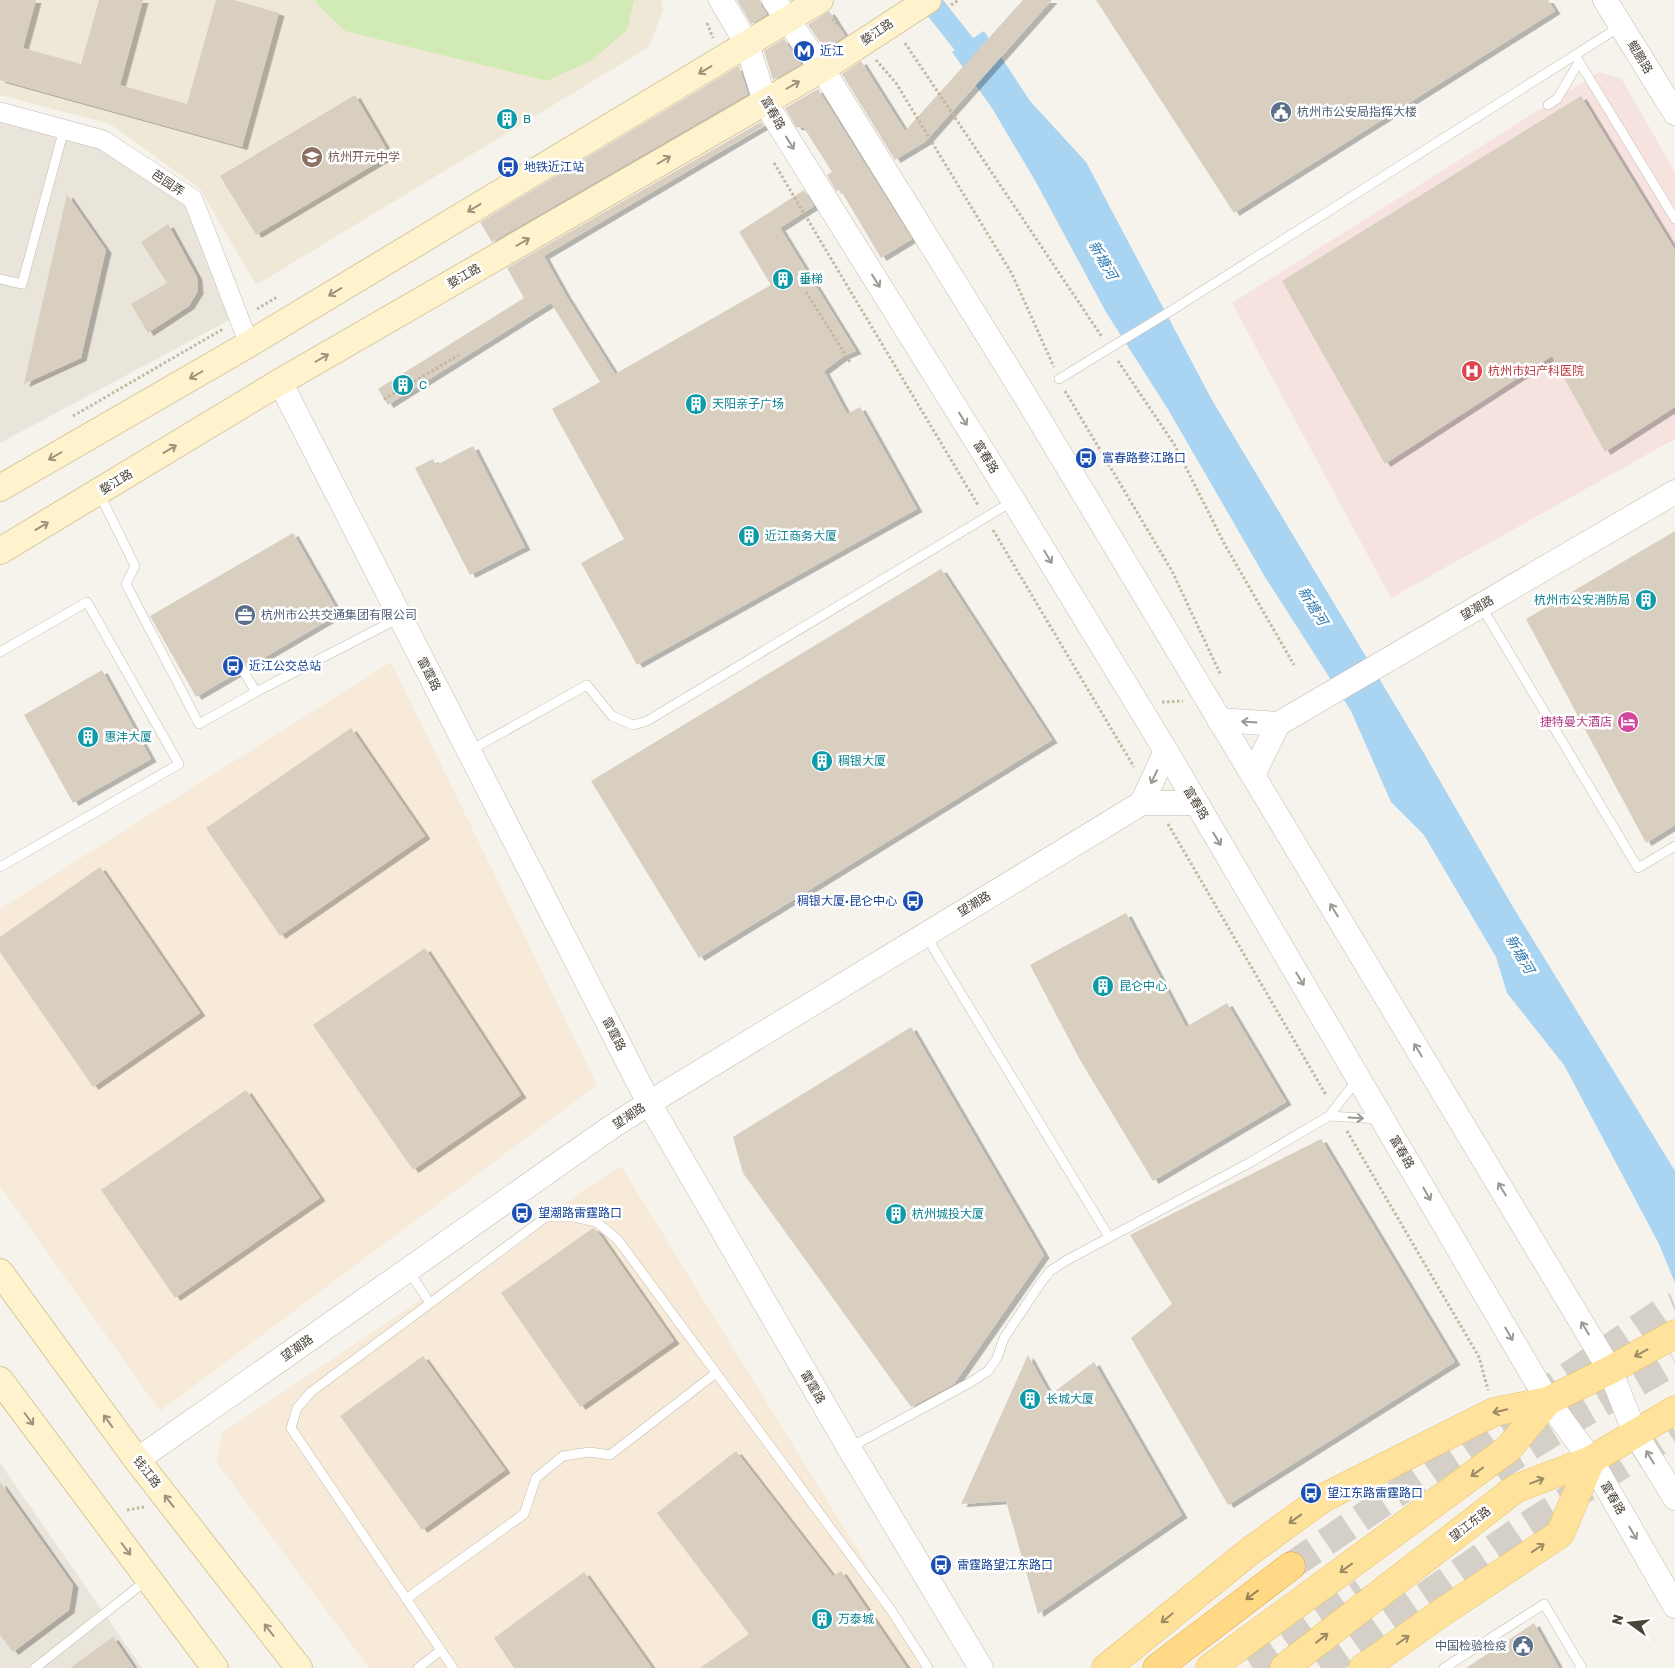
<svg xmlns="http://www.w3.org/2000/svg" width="1675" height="1668" font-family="Rubik,'Noto Sans SC',sans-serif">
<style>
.residential{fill:#eae5da}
.commercial{fill:#f7ead8}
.education{fill:#efe8d6}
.medical{fill:#f6e3e0}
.green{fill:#d2eab5}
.water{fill:#a9d4f2}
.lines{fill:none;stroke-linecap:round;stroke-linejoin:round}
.canal{stroke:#a9d4f2;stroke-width:22}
.building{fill:#d8cfc1;filter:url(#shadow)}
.trunk-tunnel{stroke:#d4d0c8;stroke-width:28;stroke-dasharray:28 14;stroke-linecap:butt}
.service-casing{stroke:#c2bbae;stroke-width:10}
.minor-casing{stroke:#c2bbae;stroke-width:20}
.tertiary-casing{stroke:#c2bbae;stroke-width:25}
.secondary-casing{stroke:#d6c79b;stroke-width:28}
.primary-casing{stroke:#e6c16a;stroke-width:29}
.trunk-casing{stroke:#e0a43c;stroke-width:29}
.path{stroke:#c4b79f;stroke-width:3;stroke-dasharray:2.5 2.5;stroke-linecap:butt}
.service{stroke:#fff;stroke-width:9}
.minor{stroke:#fff;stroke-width:19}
.tertiary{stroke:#fff;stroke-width:24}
.secondary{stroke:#fff3cd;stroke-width:26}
.primary{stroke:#ffe39c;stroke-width:28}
.trunk{stroke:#ffd985;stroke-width:28}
.oneway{stroke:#9c937c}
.oneway2{stroke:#9c9892}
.oneway3{stroke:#9c8c66}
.oneway4{stroke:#938057}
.labels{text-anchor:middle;stroke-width:5;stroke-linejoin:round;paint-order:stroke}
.street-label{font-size:12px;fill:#4b4439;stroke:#fff}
.transit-label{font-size:12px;fill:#164399;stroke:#fff;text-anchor:start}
.service-label{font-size:12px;fill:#4e5e75;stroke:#fff;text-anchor:start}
.culture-label{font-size:12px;fill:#0d838f;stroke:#fff;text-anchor:start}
.education-label{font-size:12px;fill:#785e54;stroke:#fff;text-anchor:start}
.health-label{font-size:12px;fill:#be3a42;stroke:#fff;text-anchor:start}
.hotel-label{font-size:12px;fill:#b23c85;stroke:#fff;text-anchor:end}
.water-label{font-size:14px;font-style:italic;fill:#2e7ab2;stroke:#fff}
</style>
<defs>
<filter id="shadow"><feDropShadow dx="5.5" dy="3" stdDeviation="0" flood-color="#0004"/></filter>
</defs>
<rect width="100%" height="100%" fill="#f6f3ec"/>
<g class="residential">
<path d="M 0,113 L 64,129 L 193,199 L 246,311 L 0,443 Z"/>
<path d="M 0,1463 L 142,1668 L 0,1668 Z"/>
</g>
<g class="commercial">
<path d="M 391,662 L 597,1085 L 160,1411 L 0,1186 L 0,909 Z"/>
<path d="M 621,1166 L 873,1575 L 935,1668 L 369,1668 L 217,1463 L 222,1433 Z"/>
</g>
<path class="education" d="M 0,0 L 661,0 L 663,10 L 649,47 L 256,285 L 200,189 L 110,124 L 0,95 Z"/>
<path class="medical" d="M 1599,72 L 1621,78 L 1675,172 L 1675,439 L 1391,598 L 1232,303 Z"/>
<path class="green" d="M 315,0 L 634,0 L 627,30 L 592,60 L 547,81 L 345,31 L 317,4 Z"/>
<path class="water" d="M 984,31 L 1030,101 L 1086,162 L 1212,400 L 1422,750 L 1513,907 L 1675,1171 L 1675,1283 L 1659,1244 L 1564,1065 L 1507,993 L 1496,957 L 1424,835 L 1391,802 L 1351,711 L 1265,577 L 1169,411 L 1106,312 L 1037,184 L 992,108 L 952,52 Z"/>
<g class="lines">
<path class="canal" d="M 929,0 L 983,68"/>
</g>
<g class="building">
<path d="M 0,0 L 36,0 L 23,48 L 81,64 L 99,0 L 143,0 L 120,85 L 187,104 L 216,0 L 234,0 L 279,13 L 242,147 L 0,80 Z"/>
<path d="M 737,0 L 760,0 L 762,7 L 767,14 L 751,24 Z"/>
<path d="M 1023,0 L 1052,0 L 925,142 L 895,160 L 842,74 L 861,61 L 905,131 Z"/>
<path d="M 1096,0 L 1548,0 L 1555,11 L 1234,213 Z"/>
<path d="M 829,11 L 845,36 L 825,49 L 808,25 Z"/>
<path d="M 784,39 L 801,64 L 773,80 L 764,51 Z"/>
<path d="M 739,66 L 748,94 L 492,242 L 480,222 Z"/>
<path d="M 818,89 L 912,239 L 881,258 L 840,189 L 836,191 L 827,175 L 832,172 L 804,128 L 796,127 L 785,108 Z"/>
<path d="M 355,95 L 390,155 L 256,235 L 220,176 Z"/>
<path d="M 1581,96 L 1675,250 L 1675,407 L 1605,452 L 1552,356 L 1385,464 L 1282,281 Z"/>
<path d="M 761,122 L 764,126 L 544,256 L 565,294 L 615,374 L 771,285 L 739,232 L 804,190 L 814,206 L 780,228 L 856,351 L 844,356 L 824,371 L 847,414 L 860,407 L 917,509 L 637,665 L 581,563 L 624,539 L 552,409 L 600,382 L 551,303 L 388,405 L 378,389 L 524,298 L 507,268 Z"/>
<path d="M 67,194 L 106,250 L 81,358 L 24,384 Z"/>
<path d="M 168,224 L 197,277 L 198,291 L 189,306 L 148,333 L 131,304 L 167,283 L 141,242 Z"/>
<path d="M 473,446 L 525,547 L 470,575 L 415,468 L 433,459 L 436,465 Z"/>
<path d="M 1675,531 L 1675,825 L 1646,843 L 1526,619 Z"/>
<path d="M 293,533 L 339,614 L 248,667 L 240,656 L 234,655 L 231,662 L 237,673 L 196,697 L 150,616 Z"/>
<path d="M 941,569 L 1052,740 L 699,958 L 591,781 Z"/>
<path d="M 102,670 L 151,759 L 73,803 L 24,715 Z"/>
<path d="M 351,728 L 425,836 L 280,936 L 206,828 Z"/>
<path d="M 100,867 L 200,1013 L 93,1087 L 0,952 L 0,937 Z"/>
<path d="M 1126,913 L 1186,1027 L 1227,1003 L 1286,1102 L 1153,1181 L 1080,1060 L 1030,965 Z"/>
<path d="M 425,948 L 521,1095 L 413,1170 L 313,1025 Z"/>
<path d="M 911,1027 L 1044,1255 L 954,1384 L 911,1407 L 743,1173 L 733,1137 Z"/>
<path d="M 246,1090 L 320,1198 L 175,1298 L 101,1190 Z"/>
<path d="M 1321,1139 L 1455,1362 L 1228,1505 L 1131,1338 L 1172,1304 L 1130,1235 Z"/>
<path d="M 593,1228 L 598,1232 L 674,1341 L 580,1407 L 501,1293 Z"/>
<path d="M 1028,1355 L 1050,1395 L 1094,1362 L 1182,1515 L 1038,1614 L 1006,1501 L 961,1504 Z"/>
<path d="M 423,1356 L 505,1470 L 422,1530 L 340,1416 Z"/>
<path d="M 736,1451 L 833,1576 L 841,1571 L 907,1668 L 700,1668 L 749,1634 L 657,1513 Z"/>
<path d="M 0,1482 L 73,1585 L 69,1610 L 13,1652 L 0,1635 Z"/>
<path d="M 584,1572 L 652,1668 L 514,1668 L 494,1638 Z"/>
<path d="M 1534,1623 L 1559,1668 L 1466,1668 Z"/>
<path d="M 113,1637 L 134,1668 L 70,1668 Z"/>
</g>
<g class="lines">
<g class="trunk-tunnel">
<path d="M 1494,1469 L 1581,1415 L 1675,1361"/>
<path d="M 1291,1566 L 1663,1311 L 1675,1306"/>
<path d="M 1253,1668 L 1363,1592"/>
<path d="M 1321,1668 L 1520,1530 L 1675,1431"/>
</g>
<g class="service-casing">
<g id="service">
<path d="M 1575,55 L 1675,219"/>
<path d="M 1548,105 L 1557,99 L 1579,62"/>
<path d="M 0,279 L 22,284 L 64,129"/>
<path d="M 1059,379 L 1169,312 L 1621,26"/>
<path d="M 99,493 L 135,566 L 126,584 L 199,724 L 256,692"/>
<path d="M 1481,606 L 1638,868 L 1675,846"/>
<path d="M 0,652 L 87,602 L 179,764 L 0,867"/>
<path d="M 237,661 L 256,692 L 399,618"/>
<path d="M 469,751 L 587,685 L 612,716 L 633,725 L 647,721 L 1013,501"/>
<path d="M 926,936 L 1109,1237"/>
<path d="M 1329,1116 L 1379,1119"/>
<path d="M 408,1270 L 430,1303"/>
<path d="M 849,1448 L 971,1382 L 988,1371 L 997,1358 L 1004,1338 L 1040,1284 L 1050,1271 L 1067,1260 L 1249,1163 L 1329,1116 L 1357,1080"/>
<path d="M 406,1599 L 524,1514 L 536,1478 L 563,1456 L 590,1452 L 610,1455 L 716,1373"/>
<path d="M 35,1668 L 147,1580"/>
<path d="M 418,1668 L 440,1651"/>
<path d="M 453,1668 L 291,1428 L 297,1408 L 311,1392 L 546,1217 L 574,1217 L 598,1223 L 618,1240 L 891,1610 L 928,1668"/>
<path d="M 1444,1668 L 1544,1604 L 1582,1668"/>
</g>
</g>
<g class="minor-casing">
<path id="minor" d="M 0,112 L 103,140 L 193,199 L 249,344"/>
</g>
<g class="tertiary-casing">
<g id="tertiary">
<path d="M 721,0 L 747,44 L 765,102 L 1013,500 L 1166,751 L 1548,1401 L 1591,1460 L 1675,1606"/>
<path d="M 774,0 L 831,83 L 1027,399 L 1610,1370 L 1635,1433 L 1675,1498"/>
<path d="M 1605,0 L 1675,113"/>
<path d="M 280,382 L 649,1103 L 849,1448 L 981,1668"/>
<path d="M 1219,720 L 1278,724"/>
<path d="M 1253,775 L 1278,724 L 1675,492"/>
<path d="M 1142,803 L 1166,751"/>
<path d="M 137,1460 L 610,1128 L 649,1103 L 1142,803 L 1196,803"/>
</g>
</g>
<g class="secondary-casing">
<g id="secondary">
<path d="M 0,488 L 249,344 L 820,0"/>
<path d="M 0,551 L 280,382 L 822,69 L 928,0"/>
<path d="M 0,1272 L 137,1460 L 299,1668"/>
<path d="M 0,1380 L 215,1668"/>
</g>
</g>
<g class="primary-casing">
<g id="primary">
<path d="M 1106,1668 L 1249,1552 L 1323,1498 L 1494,1412 L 1548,1401 L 1610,1370 L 1675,1334"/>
<path d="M 1210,1668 L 1508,1449 L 1548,1401"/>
<path d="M 1284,1668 L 1515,1489 L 1591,1460 L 1675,1410"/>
<path d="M 1363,1668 L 1444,1611 L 1560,1534 L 1591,1460"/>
</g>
</g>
<g class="trunk-casing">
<path id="trunk" d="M 1157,1668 L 1291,1566"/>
</g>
<g class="path">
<path d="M 951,5 L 959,0"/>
<path d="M 832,19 L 842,28"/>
<path d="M 707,23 L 713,38"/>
<path d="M 905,43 L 1102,337"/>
<path d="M 876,60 L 896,83 L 1012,274 L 1054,367"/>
<path d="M 774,163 L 978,505"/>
<path d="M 806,292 L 850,362"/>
<path d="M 257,309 L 277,297"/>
<path d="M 1118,361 L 1174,444 L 1225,545 L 1294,665"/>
<path d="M 1065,391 L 1172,571 L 1216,665 L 1221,675"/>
<path d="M 384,399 L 459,355"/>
<path d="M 73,416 L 223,329"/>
<path d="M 993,530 L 1134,767"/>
<path d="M 1162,702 L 1183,701"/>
<path d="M 1168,824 L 1326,1095"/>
<path d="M 1347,1131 L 1479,1357 L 1488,1390"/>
<path d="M 127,1510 L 144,1507"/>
</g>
<use href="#service" class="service"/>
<use href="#minor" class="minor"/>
<use href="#tertiary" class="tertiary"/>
<use href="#secondary" class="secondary"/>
<use href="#primary" class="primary"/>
<use href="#trunk" class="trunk"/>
</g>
<defs><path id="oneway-shaft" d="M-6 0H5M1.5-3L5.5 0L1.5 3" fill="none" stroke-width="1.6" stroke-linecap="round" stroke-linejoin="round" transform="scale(1.25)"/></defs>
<g class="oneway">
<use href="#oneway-shaft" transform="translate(705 70) rotate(149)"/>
<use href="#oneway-shaft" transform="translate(793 85) rotate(-30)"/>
<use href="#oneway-shaft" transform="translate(664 160) rotate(-30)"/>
<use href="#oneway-shaft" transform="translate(474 208) rotate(149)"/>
<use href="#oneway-shaft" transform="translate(523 242) rotate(-30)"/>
<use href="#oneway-shaft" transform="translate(335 292) rotate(149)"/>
<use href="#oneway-shaft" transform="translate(322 358) rotate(-30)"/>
<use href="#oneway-shaft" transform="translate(196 375) rotate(150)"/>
<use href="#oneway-shaft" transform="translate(170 449) rotate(-31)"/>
<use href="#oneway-shaft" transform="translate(55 456) rotate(150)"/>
<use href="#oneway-shaft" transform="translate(42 526) rotate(-31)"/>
<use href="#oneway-shaft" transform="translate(29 1419) rotate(53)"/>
<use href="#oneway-shaft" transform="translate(108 1421) rotate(-126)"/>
<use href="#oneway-shaft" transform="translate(169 1501) rotate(-128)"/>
<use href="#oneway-shaft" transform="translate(126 1549) rotate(53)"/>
<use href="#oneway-shaft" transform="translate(269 1630) rotate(-128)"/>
</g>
<g class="oneway2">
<use href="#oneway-shaft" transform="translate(790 143) rotate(58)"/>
<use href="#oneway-shaft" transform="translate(876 281) rotate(58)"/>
<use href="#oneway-shaft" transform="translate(963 419) rotate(58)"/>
<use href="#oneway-shaft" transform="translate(1048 557) rotate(59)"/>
<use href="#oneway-shaft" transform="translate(1249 722) rotate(-176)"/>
<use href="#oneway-shaft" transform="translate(1154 777) rotate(115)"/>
<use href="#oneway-shaft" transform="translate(1217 839) rotate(59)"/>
<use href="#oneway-shaft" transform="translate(1334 910) rotate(-121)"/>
<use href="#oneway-shaft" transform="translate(1300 979) rotate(59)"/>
<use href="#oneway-shaft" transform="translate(1418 1050) rotate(-121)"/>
<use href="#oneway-shaft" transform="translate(1356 1118) rotate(3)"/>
<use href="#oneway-shaft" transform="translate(1502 1189) rotate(-121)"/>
<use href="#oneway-shaft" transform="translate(1427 1194) rotate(60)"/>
<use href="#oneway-shaft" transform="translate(1585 1328) rotate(-121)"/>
<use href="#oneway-shaft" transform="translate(1509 1334) rotate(60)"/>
<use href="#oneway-shaft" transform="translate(1650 1457) rotate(-121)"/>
<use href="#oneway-shaft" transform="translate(1633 1533) rotate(60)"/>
</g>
<g class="oneway3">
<use href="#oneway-shaft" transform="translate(1641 1353) rotate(151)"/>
<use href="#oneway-shaft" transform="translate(1500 1411) rotate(167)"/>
<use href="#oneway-shaft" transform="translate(1477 1472) rotate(144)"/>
<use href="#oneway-shaft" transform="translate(1537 1481) rotate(-21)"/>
<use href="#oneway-shaft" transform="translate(1295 1519) rotate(144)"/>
<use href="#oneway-shaft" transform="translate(1538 1548) rotate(-34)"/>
<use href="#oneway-shaft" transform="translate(1346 1568) rotate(144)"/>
<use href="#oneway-shaft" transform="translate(1167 1618) rotate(141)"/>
<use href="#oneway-shaft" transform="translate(1322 1638) rotate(-38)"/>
<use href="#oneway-shaft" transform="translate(1403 1640) rotate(-35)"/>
</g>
<use class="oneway4" href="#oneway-shaft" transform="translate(1252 1595) rotate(143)"/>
<defs>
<g id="metro-disc" transform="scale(1.125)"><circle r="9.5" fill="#1a4fb4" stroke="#fff"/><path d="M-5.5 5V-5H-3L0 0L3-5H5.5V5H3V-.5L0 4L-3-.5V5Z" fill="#fff"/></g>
<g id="civic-disc" transform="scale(1.125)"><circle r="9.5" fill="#5c6f8a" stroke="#fff"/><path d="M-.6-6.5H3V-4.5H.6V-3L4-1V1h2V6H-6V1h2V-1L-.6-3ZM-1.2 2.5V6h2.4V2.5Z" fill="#fff"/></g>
<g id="building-disc" transform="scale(1.125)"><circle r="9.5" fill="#0f9aa8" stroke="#fff"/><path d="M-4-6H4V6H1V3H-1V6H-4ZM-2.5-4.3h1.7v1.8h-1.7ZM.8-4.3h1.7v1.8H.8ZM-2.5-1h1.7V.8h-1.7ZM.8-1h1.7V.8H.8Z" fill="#fff"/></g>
<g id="school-disc" transform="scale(1.125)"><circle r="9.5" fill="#8d6e63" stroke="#fff"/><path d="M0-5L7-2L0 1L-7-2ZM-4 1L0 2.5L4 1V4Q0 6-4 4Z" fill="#fff"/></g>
<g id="bus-disc" transform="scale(1.125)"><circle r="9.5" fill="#1a4fb4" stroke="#fff"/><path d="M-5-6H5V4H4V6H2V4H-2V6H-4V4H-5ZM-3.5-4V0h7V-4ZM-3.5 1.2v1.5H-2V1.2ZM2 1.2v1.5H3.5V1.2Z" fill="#fff"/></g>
<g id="hospital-disc" transform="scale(1.125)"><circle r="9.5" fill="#e0444e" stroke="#fff"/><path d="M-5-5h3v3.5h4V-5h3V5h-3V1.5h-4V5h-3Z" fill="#fff"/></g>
<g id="office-disc" transform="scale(1.125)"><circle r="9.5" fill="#5c6f8a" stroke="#fff"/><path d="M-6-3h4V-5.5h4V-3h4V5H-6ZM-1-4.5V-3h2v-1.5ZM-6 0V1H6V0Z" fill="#fff"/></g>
<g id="hotel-disc" transform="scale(1.125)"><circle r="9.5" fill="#d1479c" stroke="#fff"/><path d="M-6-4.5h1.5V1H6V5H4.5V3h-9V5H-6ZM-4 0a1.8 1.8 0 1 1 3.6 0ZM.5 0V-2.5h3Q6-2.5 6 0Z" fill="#fff"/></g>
</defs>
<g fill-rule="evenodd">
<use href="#metro-disc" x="804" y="51"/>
<use href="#civic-disc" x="1281" y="112"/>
<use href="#building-disc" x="507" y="119"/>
<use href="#school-disc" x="312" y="157"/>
<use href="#bus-disc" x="508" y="167"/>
<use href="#building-disc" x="783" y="279"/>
<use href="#hospital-disc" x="1472" y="371"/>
<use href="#building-disc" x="403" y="385"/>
<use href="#building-disc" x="696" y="404"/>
<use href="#bus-disc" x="1086" y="458"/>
<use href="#building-disc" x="749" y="536"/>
<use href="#building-disc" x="1646" y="600"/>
<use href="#office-disc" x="245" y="615"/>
<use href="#bus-disc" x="233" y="666"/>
<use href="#hotel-disc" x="1628" y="722"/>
<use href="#building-disc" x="88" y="737"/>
<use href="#building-disc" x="822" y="761"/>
<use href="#bus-disc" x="913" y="901"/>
<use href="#building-disc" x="1103" y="986"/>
<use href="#bus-disc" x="522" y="1213"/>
<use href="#building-disc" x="896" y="1214"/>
<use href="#building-disc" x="1030" y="1399"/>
<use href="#bus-disc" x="1311" y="1493"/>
<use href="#bus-disc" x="941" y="1565"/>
<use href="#building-disc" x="822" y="1619"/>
<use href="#civic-disc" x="1523" y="1646"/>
</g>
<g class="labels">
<g class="street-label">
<text transform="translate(877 32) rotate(-34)" y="4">婺江路</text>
<text transform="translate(1640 57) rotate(59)" y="4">鲲鹏路</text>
<text transform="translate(773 113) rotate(61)" y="4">富春路</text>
<text transform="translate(168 183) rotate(34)" y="4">芭园弄</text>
<text transform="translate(464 276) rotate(-30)" y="4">婺江路</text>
<text transform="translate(986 457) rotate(58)" y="4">富春路</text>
<text transform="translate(116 482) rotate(-31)" y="4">婺江路</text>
<text transform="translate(1477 608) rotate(-30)" y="4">望潮路</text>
<text transform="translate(429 674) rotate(63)" y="4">雷霆路</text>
<text transform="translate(1196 803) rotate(59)" y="4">富春路</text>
<text transform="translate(974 904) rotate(-31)" y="4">望潮路</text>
<text transform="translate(614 1034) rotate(63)" y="4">雷霆路</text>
<text transform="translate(629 1116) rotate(-33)" y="4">望潮路</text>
<text transform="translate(1402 1152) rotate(60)" y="4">富春路</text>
<text transform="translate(297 1348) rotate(-35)" y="4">望潮路</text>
<text transform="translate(813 1387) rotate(60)" y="4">雷霆路</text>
<text transform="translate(147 1472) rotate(52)" y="4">钱江路</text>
<text transform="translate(1613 1498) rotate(60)" y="4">富春路</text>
<text transform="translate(1470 1524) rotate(-38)" y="4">望江东路</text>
</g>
<g class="transit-label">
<text x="820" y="55">近江</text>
<text x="524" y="171">地铁近江站</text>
<text x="1102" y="462">富春路婺江路口</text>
<text x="249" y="670">近江公交总站</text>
<text x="897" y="905" text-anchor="end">稠银大厦·昆仑中心</text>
<text x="538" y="1217">望潮路雷霆路口</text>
<text x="1327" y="1497">望江东路雷霆路口</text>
<text x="957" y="1569">雷霆路望江东路口</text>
</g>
<g class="service-label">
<text x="1297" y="116">杭州市公安局指挥大楼</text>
<text x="261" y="619">杭州市公共交通集团有限公司</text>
<text x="1507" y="1650" text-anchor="end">中国检验检疫</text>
</g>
<g class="culture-label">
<text x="523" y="123">B</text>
<text x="799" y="283">垂梯</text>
<text x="419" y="389">C</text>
<text x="712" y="408">天阳亲子广场</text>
<text x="765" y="540">近江商务大厦</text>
<text x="1630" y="604" text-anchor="end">杭州市公安消防局</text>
<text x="104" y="741">惠沣大厦</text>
<text x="838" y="765">稠银大厦</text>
<text x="1119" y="990">昆仑中心</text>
<text x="912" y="1218">杭州城投大厦</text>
<text x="1046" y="1403">长城大厦</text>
<text x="838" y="1623">万泰城</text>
</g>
<g class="education-label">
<text x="328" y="161">杭州开元中学</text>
</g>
<g class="health-label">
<text x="1488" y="375">杭州市妇产科医院</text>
</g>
<g class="hotel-label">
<text x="1612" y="726">捷特曼大酒店</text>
</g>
<g class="water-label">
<text transform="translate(1103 260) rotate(60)" y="5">新塘河</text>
<text transform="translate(1313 606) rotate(58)" y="5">新塘河</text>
<text transform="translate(1520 954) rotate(60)" y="5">新塘河</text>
</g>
</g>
<g transform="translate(1630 1623) rotate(285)" stroke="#ffffff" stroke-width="4" paint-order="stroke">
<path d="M0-4L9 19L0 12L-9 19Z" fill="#4b4439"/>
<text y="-8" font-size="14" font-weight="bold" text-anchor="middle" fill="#4b4439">N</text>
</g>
</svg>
